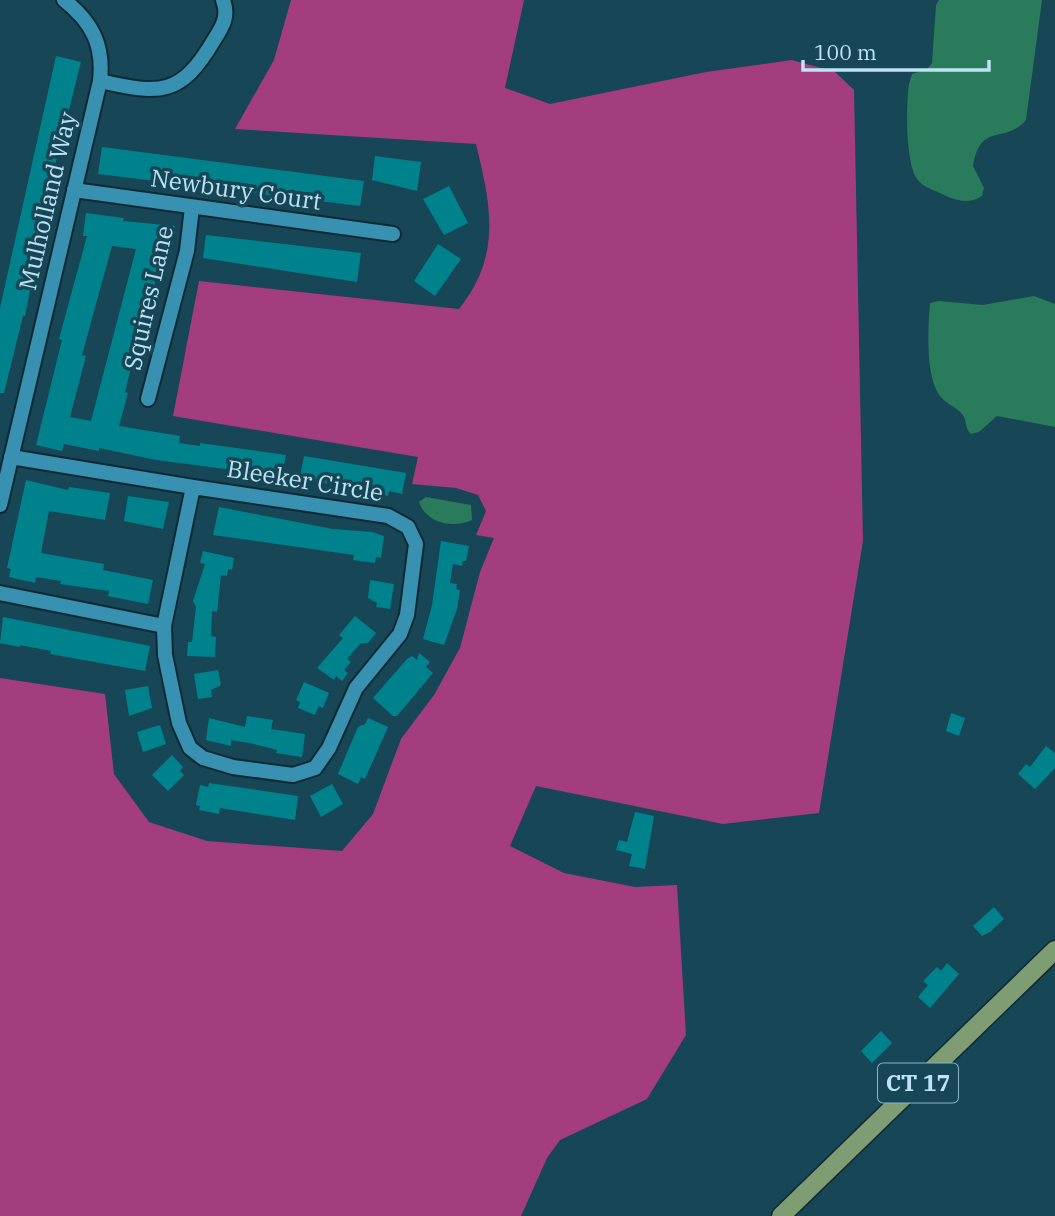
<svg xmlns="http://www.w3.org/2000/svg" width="1055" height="1216" font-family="'IBM Plex Serif',serif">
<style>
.forest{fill:#a33d7e}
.water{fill:#2a7a5c}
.building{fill:#00828c;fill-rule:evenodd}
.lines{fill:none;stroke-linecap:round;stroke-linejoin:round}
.minor-casing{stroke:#0f2a34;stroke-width:18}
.primary-casing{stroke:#0f2a34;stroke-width:21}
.minor{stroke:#3891b0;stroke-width:14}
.primary{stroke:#7e9d73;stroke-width:18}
.labels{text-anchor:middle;stroke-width:7;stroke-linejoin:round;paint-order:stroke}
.shield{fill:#174656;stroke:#8ab5c5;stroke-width:2}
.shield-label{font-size:23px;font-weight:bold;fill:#bce4f4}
.street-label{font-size:24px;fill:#bce4f4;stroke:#174656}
</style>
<rect width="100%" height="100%" fill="#174656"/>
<path class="forest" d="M 291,0 L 524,0 L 505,88 L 550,104 L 706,72 L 792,60 L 835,72 L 854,90 L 863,541 L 819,813 L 723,824 L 536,786 L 510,846 L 564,873 L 635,887 L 677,885 L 686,1035 L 647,1099 L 560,1140 L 547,1158 L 521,1216 L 0,1216 L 0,678 L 105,694 L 114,774 L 149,822 L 207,841 L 342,851 L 373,814 L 401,739 L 434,695 L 460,648 L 480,572 L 494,538 L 476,535 L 486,511 L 478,495 L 456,488 L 412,484 L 418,457 L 173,416 L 199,281 L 459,309 C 502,255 491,206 476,144 L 235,129 L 274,60 Z"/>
<g class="water">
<path d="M 939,0 L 1042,0 L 1026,120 C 1005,145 981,121 973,166 L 984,188 L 982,196 C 970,204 958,201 946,196 C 937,191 924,188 918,180 C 905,166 906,103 909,84 L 912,74 L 927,69 L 932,63 L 936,5 Z"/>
<path d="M 1034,296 L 1055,304 L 1055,427 L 997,416 L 979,432 L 971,434 C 964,428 968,421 962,414 C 956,407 946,404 940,396 C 925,376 928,327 930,303 L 939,301 L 983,305 Z"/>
<path d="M 426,497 L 471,505 L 472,520 C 452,529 426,523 419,502 Z"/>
</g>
<g class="building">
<path d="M 56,56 L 81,62 L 54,169 L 25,316 L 23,316 L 4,393 L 0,393 L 0,308 Z"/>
<path d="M 102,147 L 364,181 L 360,206 L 98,174 Z"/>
<path d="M 375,156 L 421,162 L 417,191 L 372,180 Z"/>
<path d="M 449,186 L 468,223 L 444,235 L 423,199 Z"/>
<path d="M 86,213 L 124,218 L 123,221 L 175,226 L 171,254 L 162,253 L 136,361 L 133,360 L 125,392 L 128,393 L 119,426 L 180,436 L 179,443 L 200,446 L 200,443 L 286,455 L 282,476 L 269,474 L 269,478 L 256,476 L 256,473 L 156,460 L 99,448 L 99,451 L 64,444 L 62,451 L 36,445 L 62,340 L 59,339 L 87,236 L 83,236 ZM 112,246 L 136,249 L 91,421 L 70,417 L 86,356 L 82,355 Z"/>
<path d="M 206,235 L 361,253 L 357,282 L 203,258 Z"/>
<path d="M 438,244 L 461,259 L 435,296 L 414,281 Z"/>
<path d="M 304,456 L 406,473 L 402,494 L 389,491 L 388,496 L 351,485 L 351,490 L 313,480 L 312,484 L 299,482 Z"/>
<path d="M 26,480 L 68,490 L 69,487 L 110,493 L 105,520 L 49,511 L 41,553 L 104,564 L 103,570 L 153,580 L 148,604 L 108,596 L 109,591 L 60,584 L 61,581 L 36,577 L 35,583 L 9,577 L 11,569 L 7,568 Z"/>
<path d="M 128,496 L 169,502 L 163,529 L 124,521 Z"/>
<path d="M 219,507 L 333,529 L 372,532 L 384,536 L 381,558 L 376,557 L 375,563 L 353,560 L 354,555 L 213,535 Z"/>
<path d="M 441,541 L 469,546 L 466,561 L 463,561 L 462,566 L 453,564 L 450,583 L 457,584 L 456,589 L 460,590 L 457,609 L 444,645 L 423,639 L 432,605 Z"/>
<path d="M 203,551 L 234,558 L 232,570 L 228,569 L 227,576 L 221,575 L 217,612 L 212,611 L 211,636 L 216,637 L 215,657 L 187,656 L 188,642 L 192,642 L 196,607 L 193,601 L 205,564 L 200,563 Z"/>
<path d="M 370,580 L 394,584 L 390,609 L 376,607 L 377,603 L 368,598 Z"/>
<path d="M 355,616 L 376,633 L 368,643 L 360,644 L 347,659 L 351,662 L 344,670 L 348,673 L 342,681 L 336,676 L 334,680 L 317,668 L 343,638 L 339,635 Z"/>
<path d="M 3,617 L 150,646 L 145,671 L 50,654 L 51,651 L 20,645 L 20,647 L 0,643 Z"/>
<path d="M 419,653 L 430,662 L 426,667 L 433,673 L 397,716 L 393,716 L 373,698 L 407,659 L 412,656 L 417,660 Z"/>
<path d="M 218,670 L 221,685 L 211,690 L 212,697 L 198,699 L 194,674 Z"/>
<path d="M 304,682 L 329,693 L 323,708 L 319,706 L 315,715 L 298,708 L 300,702 L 296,700 Z"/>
<path d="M 148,686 L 152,708 L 129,716 L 125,690 Z"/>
<path d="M 951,713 L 965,718 L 959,736 L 946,731 Z"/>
<path d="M 247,716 L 273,720 L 271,729 L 305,734 L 302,757 L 276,753 L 277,750 L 254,744 L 231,740 L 231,746 L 206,740 L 209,718 L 245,727 Z"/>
<path d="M 368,718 L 388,727 L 365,779 L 361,777 L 358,784 L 338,774 L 358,727 L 365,724 Z"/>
<path d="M 160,725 L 166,744 L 143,752 L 137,732 Z"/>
<path d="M 1046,746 L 1055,753 L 1055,768 L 1035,789 L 1018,774 L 1026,764 L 1030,767 Z"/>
<path d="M 172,755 L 183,767 L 180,771 L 184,775 L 168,791 L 152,775 Z"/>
<path d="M 209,783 L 298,796 L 295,820 L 220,808 L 219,814 L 199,810 L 200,806 L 196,805 L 200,785 L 208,787 Z"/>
<path d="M 332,784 L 343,804 L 321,817 L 310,796 Z"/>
<path d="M 635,812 L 654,816 L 645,869 L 629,866 L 632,854 L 616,850 L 619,840 L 627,842 Z"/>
<path d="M 994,907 L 1004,919 L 990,932 L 982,936 L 973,926 Z"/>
<path d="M 947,963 L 959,974 L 930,1008 L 918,997 L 928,985 L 923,981 L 937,967 L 941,971 Z"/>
<path d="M 881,1031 L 892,1043 L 872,1063 L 861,1051 Z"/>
</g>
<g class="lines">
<g class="minor-casing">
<g id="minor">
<path d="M 100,81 C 161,95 181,96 214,40 C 223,26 229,16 223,0"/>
<path d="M 74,190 L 393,234"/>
<path d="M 148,399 L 187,251 L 192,207"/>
<path d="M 11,457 L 193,487"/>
<path d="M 193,487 L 388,516 L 408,527 L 416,544 L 407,615 L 400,634 L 356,688 L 329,748 L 315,768 L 293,775 L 233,767 L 203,758 L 190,748 L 179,723 L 165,655 L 164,626 Z"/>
<path d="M 0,505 L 100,81 C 104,45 92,22 64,0"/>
<path d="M 0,593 L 164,626"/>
</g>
</g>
<g class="primary-casing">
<path id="primary" d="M 781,1216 L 1055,950"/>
</g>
<use href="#minor" class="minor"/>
<use href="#primary" class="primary"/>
</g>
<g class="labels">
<rect class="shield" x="878" y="1063.5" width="80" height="39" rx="5"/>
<g class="shield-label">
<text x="918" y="1091">CT 17</text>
</g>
<g class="street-label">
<text transform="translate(236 190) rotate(8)" y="8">Newbury Court</text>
<text transform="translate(48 201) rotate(-77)" y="8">Mulholland Way</text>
<text transform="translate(149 298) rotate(-77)" y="8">Squires Lane</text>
<text transform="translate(305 481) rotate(9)" y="8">Bleeker Circle</text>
</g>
</g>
<path d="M803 60v10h186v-10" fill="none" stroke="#bce4f4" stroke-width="3.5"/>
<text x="814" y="60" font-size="21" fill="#bce4f4" stroke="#174656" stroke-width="5" paint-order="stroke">100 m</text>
</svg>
